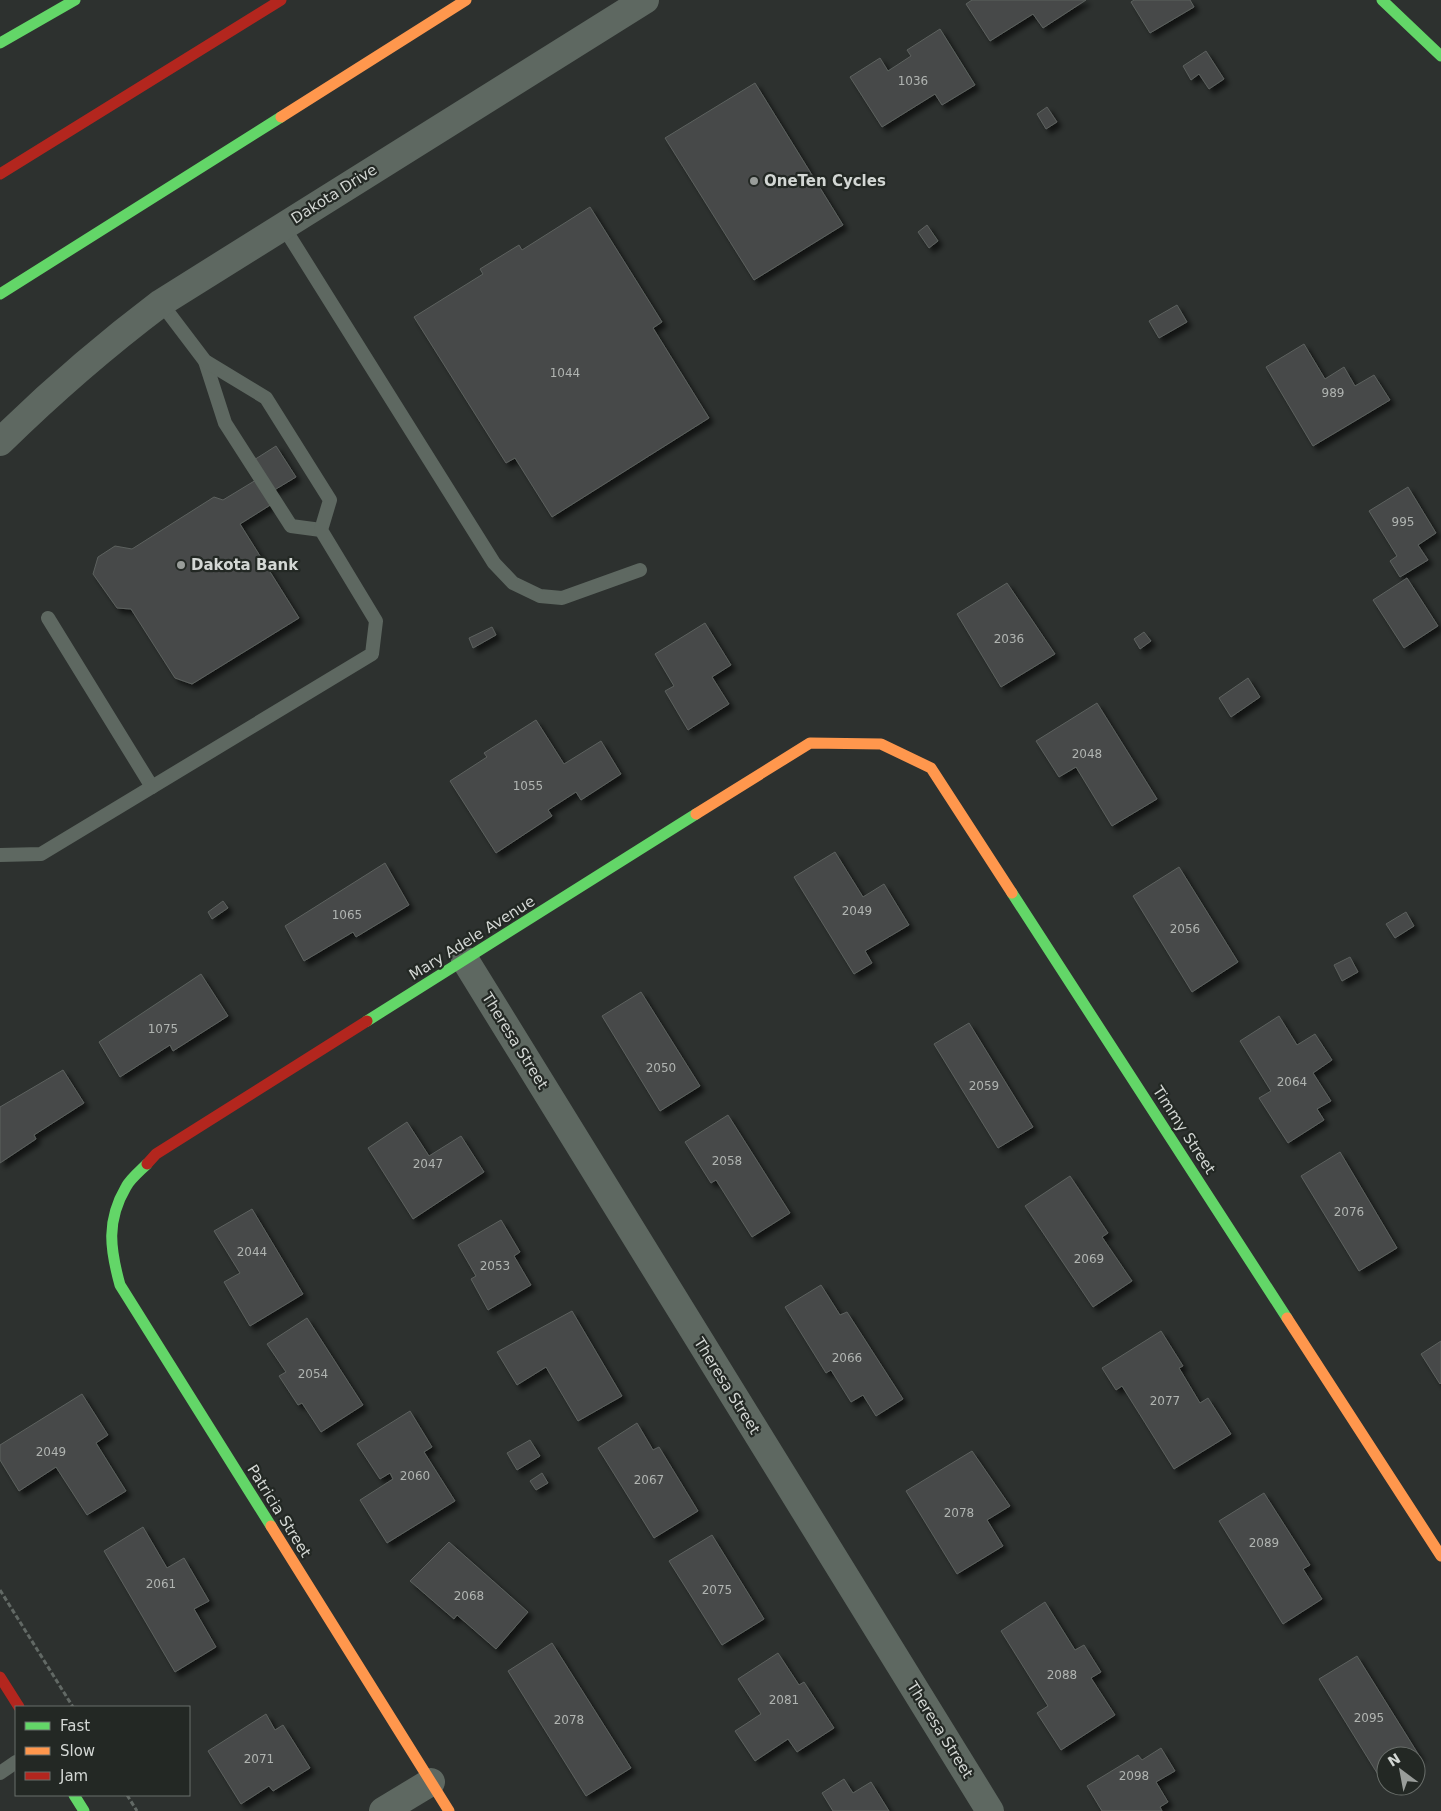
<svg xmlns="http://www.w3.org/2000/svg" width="1441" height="1811" font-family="'DejaVu Sans',sans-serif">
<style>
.building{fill:#464a48;stroke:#5d615f;filter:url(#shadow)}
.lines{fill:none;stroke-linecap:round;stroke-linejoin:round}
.path{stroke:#626965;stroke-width:3;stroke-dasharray:5 2.5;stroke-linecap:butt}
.lane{stroke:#5e6861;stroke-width:14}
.street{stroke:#5e6861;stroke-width:28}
.fast{stroke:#63d668;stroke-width:11}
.slow{stroke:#ff974d;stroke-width:11}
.jam{stroke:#b3261e;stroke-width:11}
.poi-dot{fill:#999d9a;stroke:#232824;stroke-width:2}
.labels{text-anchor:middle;stroke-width:4.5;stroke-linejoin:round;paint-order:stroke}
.number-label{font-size:12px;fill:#b0b4b1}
.poi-label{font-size:15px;font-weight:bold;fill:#d3d7d4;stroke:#232824;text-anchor:start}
.street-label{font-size:15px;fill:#d3d7d4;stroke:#232824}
</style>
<defs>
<filter id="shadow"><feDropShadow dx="4.5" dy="4.5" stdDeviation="2.5" flood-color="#0009"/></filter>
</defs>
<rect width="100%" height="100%" fill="#2d312f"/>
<g class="building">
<path d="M 972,0 L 1086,0 L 1043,28 L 1033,14 L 990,41 L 966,4 Z"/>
<path d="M 1134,0 L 1190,0 L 1194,7 L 1150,33 L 1131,2 Z"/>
<path d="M 940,29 L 975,85 L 942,105 L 935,94 L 882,127 L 850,77 L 880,58 L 888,71 L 911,56 L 907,50 Z"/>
<path d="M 1206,51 L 1224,79 L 1209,89 L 1199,74 L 1191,80 L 1183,66 Z"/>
<path d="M 755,83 L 843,225 L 754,280 L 665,138 Z"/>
<path d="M 1047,107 L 1057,122 L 1046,129 L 1037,114 Z"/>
<path d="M 590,207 L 662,322 L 653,328 L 709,418 L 552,517 L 515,458 L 506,463 L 414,317 L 483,274 L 480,269 L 519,245 L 522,250 Z"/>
<path d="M 927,225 L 938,241 L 929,248 L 918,232 Z"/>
<path d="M 1177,305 L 1187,322 L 1159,338 L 1149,321 Z"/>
<path d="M 1304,344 L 1325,379 L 1344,367 L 1355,386 L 1374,375 L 1390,400 L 1313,446 L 1266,367 Z"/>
<path d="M 276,446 L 296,477 L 266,495 L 272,504 L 240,524 L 299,618 L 192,684 L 175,678 L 131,609 L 117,608 L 93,574 L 98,557 L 115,546 L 132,549 L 214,497 L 223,500 L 256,480 L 246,465 Z"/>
<path d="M 1408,487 L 1436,533 L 1418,545 L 1428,560 L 1400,577 L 1390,561 L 1397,556 L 1369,511 Z"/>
<path d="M 1407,578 L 1438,626 L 1404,648 L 1373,600 Z"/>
<path d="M 1007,583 L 1055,654 L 1001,687 L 957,614 Z"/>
<path d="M 705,623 L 731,665 L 712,677 L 729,704 L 688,730 L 665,691 L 674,686 L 655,654 Z"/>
<path d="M 492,627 L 496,635 L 473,648 L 469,638 Z"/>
<path d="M 1144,632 L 1151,641 L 1140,649 L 1134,639 Z"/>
<path d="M 1248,678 L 1260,697 L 1231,717 L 1219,698 Z"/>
<path d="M 1097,703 L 1157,799 L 1112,826 L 1076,767 L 1059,777 L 1036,741 Z"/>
<path d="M 536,720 L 564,764 L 601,741 L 621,774 L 581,800 L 576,792 L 548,810 L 552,816 L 496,853 L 450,781 L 487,757 L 484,753 Z"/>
<path d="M 835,852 L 863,897 L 884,884 L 909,925 L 865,951 L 872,963 L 854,974 L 794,877 Z"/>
<path d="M 385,863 L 409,905 L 356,937 L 353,932 L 304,961 L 285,926 Z"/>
<path d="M 1179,867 L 1238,962 L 1192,992 L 1133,896 Z"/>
<path d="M 223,901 L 228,908 L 212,919 L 208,912 Z"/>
<path d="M 1406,912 L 1414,926 L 1395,938 L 1386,924 Z"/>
<path d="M 1350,957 L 1358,972 L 1342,981 L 1334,965 Z"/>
<path d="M 201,974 L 228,1016 L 173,1051 L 170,1045 L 120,1077 L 99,1042 Z"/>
<path d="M 641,992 L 700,1086 L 660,1111 L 602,1016 Z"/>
<path d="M 1279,1016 L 1297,1045 L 1315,1034 L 1332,1060 L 1313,1073 L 1331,1101 L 1317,1109 L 1324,1120 L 1288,1143 L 1259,1098 L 1271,1091 L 1240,1041 Z"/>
<path d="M 969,1023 L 1033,1127 L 998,1148 L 934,1044 Z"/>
<path d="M 63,1070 L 84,1103 L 34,1135 L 36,1139 L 0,1163 L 0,1107 Z"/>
<path d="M 728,1115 L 790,1213 L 752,1237 L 716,1180 L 711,1183 L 685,1142 Z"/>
<path d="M 407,1122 L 429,1156 L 461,1136 L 484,1172 L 413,1219 L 368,1148 Z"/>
<path d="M 1340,1152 L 1397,1248 L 1359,1271 L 1301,1176 Z"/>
<path d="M 1070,1176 L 1108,1233 L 1102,1237 L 1132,1281 L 1093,1307 L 1025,1206 Z"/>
<path d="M 252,1209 L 303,1294 L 250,1326 L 224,1282 L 240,1273 L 214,1231 Z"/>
<path d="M 501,1220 L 520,1252 L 514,1256 L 531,1285 L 488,1310 L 471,1279 L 476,1276 L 458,1245 Z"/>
<path d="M 821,1285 L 840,1315 L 847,1312 L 903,1399 L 876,1416 L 863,1395 L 851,1402 L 831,1370 L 826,1373 L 785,1307 Z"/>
<path d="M 572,1311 L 622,1396 L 578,1421 L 546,1367 L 517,1385 L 497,1352 Z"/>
<path d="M 307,1318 L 363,1405 L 321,1432 L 302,1403 L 298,1405 L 279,1376 L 286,1372 L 267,1344 Z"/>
<path d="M 1161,1331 L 1183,1366 L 1179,1368 L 1200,1403 L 1208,1398 L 1231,1434 L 1174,1469 L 1122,1386 L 1116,1390 L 1102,1368 Z"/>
<path d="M 1441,1341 L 1441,1383 L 1440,1384 L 1421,1354 Z"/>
<path d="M 82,1394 L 108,1435 L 96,1443 L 126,1491 L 87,1515 L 56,1467 L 19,1491 L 0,1460 L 0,1445 Z"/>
<path d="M 410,1411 L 432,1447 L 424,1452 L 455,1501 L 387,1543 L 360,1500 L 393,1479 L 390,1473 L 380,1479 L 357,1444 Z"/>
<path d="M 637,1423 L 653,1450 L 659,1447 L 698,1511 L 654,1538 L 598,1448 Z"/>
<path d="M 530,1440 L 540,1456 L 517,1470 L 507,1453 Z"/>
<path d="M 972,1451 L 1010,1506 L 987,1520 L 1003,1546 L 957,1574 L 906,1491 Z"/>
<path d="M 542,1473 L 548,1483 L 536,1490 L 530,1481 Z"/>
<path d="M 1264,1493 L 1310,1565 L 1303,1569 L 1322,1599 L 1283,1624 L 1219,1521 Z"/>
<path d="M 143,1527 L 167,1568 L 184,1558 L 209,1601 L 194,1609 L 216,1647 L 175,1672 L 104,1551 Z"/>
<path d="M 712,1535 L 764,1619 L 722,1645 L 669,1561 Z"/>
<path d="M 449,1542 L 528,1612 L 496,1649 L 457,1615 L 454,1619 L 410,1581 Z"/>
<path d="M 1045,1602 L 1075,1650 L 1084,1645 L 1101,1672 L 1091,1678 L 1115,1715 L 1061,1750 L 1037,1713 L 1048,1706 L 1001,1631 Z"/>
<path d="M 552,1643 L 631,1768 L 586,1796 L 508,1671 Z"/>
<path d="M 778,1653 L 799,1685 L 804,1682 L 834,1728 L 797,1752 L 788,1739 L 755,1761 L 735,1731 L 761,1714 L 738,1679 Z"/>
<path d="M 1357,1656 L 1420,1757 L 1416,1759 L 1416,1756 L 1386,1756 L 1386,1778 L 1382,1781 L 1319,1679 Z"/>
<path d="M 266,1714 L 275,1730 L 283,1725 L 310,1768 L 273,1791 L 269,1786 L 241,1804 L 208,1751 Z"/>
<path d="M 1161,1748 L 1175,1771 L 1156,1782 L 1168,1802 L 1160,1807 L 1162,1811 L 1102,1811 L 1087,1786 L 1138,1755 L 1142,1760 Z"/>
<path d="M 844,1779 L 853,1793 L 871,1782 L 889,1811 L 833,1811 L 822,1793 Z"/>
</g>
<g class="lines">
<g class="path">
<path d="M 0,1590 L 73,1707"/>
<path d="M 127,1795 L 137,1811"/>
</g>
<g class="lane">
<path d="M 283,226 L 494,563 L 513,583 L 540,596 L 562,598 L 640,570"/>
<path d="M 205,361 L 225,423 L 291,526 L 321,530"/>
<path d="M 48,618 L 152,787"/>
<path d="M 0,855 L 41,854 L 372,654 L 376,621 L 321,530 L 330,500 L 266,398 L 205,361 L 161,303"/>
<path d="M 0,1773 L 16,1762"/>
</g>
<g class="street">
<path d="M 0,442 C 51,392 104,346 161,303 L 645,0"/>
<path d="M 465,960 L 990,1811"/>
<path d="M 383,1811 L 431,1782"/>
</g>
<g class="fast">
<path d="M 1382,0 L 1441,56"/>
<path d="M 0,43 L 75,0"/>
<path d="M 0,294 L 281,117"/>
<path d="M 1012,893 L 1287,1318"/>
<path d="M 367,1021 L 696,814"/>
<path d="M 147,1164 C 140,1171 130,1179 126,1187 C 106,1221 110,1249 120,1285 L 271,1526"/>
<path d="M 74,1795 L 84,1811"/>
</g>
<g class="slow">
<path d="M 281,117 L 466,0"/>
<path d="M 696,814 L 810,743 L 881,744 L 931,768 L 1012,893"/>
<path d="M 1287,1318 L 1441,1556"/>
<path d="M 271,1526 L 449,1811"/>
</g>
<g class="jam">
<path d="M 0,174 L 281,0"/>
<path d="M 147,1164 L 156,1154 L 367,1021"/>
<path d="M 0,1677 L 19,1707"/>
</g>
</g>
<g class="poi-dot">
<circle cx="754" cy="181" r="5"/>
<circle cx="181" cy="565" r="5"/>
</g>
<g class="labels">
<g class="number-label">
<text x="913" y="85">1036</text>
<text x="565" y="377">1044</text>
<text x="1333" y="397">989</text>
<text x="1403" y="526">995</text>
<text x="1009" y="643">2036</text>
<text x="1087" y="758">2048</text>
<text x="528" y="790">1055</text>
<text x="857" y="915">2049</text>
<text x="347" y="919">1065</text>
<text x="1185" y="933">2056</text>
<text x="163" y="1033">1075</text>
<text x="661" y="1072">2050</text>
<text x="1292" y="1086">2064</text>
<text x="984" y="1090">2059</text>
<text x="727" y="1165">2058</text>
<text x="428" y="1168">2047</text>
<text x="1349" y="1216">2076</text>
<text x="252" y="1256">2044</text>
<text x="1089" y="1263">2069</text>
<text x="495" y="1270">2053</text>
<text x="847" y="1362">2066</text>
<text x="313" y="1378">2054</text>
<text x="1165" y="1405">2077</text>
<text x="51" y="1456">2049</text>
<text x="415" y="1480">2060</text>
<text x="649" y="1484">2067</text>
<text x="959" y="1517">2078</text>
<text x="1264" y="1547">2089</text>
<text x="161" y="1588">2061</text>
<text x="717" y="1594">2075</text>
<text x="469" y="1600">2068</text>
<text x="1062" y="1679">2088</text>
<text x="784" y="1704">2081</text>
<text x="1369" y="1722">2095</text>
<text x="569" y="1724">2078</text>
<text x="259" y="1763">2071</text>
<text x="1134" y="1780">2098</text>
</g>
<g class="poi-label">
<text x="764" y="186">OneTen Cycles</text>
<text x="191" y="570">Dakota Bank</text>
</g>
<g class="street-label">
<text transform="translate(334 194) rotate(-32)" y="5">Dakota Drive</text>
<text transform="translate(472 938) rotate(-32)" y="5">Mary Adele Avenue</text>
<text transform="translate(515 1041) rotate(58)" y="5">Theresa Street</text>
<text transform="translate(1184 1130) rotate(57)" y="5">Timmy Street</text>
<text transform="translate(727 1386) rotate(58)" y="5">Theresa Street</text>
<text transform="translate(279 1511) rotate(58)" y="5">Patricia Street</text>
<text transform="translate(940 1730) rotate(58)" y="5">Theresa Street</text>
</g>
</g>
<rect x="15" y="1706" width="175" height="90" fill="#232824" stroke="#696e6a"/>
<rect x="25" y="1722" width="25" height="8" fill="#63d668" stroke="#696e6a"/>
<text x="60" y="1731" font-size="15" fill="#d3d7d4">Fast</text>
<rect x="25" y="1747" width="25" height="8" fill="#ff974d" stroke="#696e6a"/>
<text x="60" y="1756" font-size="15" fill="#d3d7d4">Slow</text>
<rect x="25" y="1772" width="25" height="8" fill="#b3261e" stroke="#696e6a"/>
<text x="60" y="1781" font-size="15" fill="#d3d7d4">Jam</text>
<g transform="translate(1401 1771) rotate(328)"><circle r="24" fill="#232824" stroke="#696e6a"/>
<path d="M0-4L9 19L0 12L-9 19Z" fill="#999d9a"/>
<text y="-8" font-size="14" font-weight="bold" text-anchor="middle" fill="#d3d7d4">N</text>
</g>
</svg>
